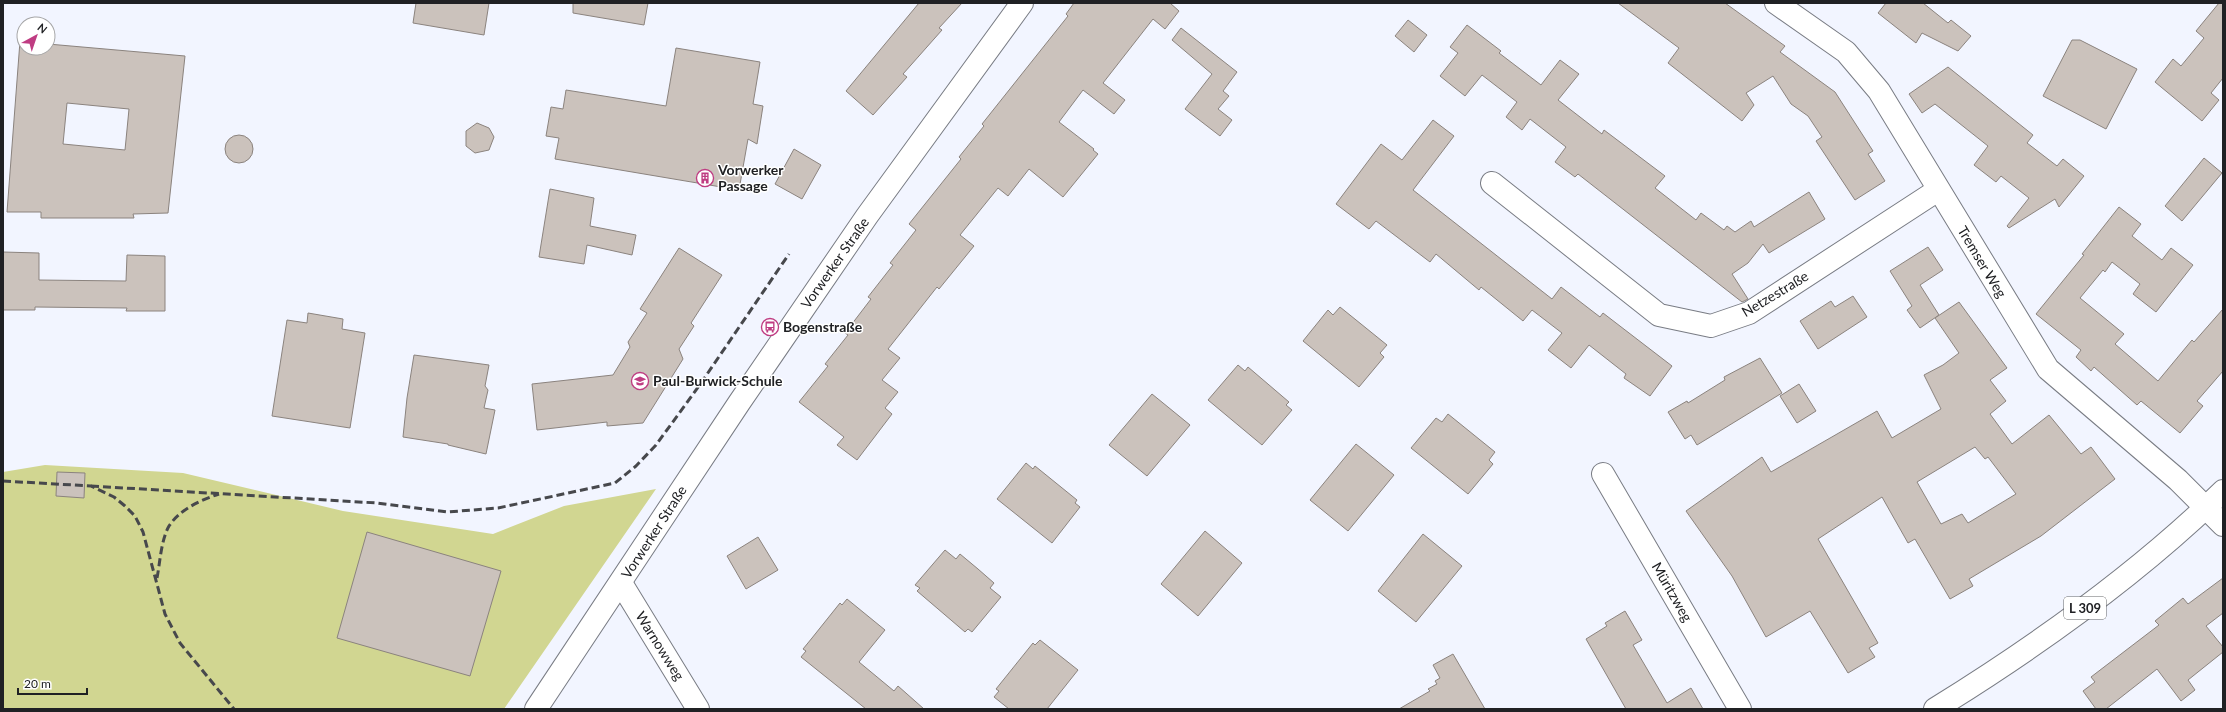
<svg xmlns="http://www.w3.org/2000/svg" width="2226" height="712" font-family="Lato,sans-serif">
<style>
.green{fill:#d1d691}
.building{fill:#cbc2bc;stroke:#8b837e;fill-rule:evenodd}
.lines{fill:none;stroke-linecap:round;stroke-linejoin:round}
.minor-casing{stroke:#797c84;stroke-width:24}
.major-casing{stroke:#797c84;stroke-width:24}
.minor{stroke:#fff;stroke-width:22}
.major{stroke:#fff;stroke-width:22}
.rail{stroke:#47484c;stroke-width:3;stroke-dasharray:8 4;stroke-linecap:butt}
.labels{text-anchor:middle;stroke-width:3;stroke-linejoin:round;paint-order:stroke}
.shield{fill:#fff;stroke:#636466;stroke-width:1}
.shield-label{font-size:13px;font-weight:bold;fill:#202124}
.poi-label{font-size:14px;font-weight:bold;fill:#202124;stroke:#fff;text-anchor:start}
.street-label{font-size:14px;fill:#202124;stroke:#fff}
</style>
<rect width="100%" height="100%" fill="#f2f5ff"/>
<path class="green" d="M 45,465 L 183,473 L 343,511 L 493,534 L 564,506 L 656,489 L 504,709 L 3,709 L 3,472 Z"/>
<g class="building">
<path d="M 416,3 L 489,3 L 484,35 L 413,23 Z"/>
<path d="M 573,3 L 648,3 L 644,25 L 573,13 Z"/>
<path d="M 919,3 L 962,3 L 939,28 L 942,30 L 903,74 L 907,77 L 873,115 L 846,91 Z"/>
<path d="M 1074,3 L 1170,3 L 1179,11 L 1165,29 L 1153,19 L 1103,83 L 1125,100 L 1114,114 L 1083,90 L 1059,122 L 1094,149 L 1093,150 L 1098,154 L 1063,197 L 1029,169 L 1008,196 L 998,188 L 960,235 L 974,246 L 939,289 L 937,287 L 888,349 L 900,358 L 882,380 L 898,392 L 885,408 L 892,414 L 857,460 L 837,445 L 844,437 L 799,402 L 828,366 L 825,364 L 848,335 L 845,333 L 871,299 L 868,297 L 893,265 L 890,263 L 916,230 L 909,224 L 961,159 L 959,157 L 984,126 L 982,124 L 1068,16 L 1066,14 Z"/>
<path d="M 1618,3 L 1725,3 L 1785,46 L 1780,52 L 1835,92 L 1873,151 L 1868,154 L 1885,181 L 1855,200 L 1816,141 L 1822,137 L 1808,116 L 1791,104 L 1773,76 L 1746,93 L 1754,105 L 1742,121 L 1668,63 L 1679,48 Z"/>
<path d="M 1886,3 L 1923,3 L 1948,23 L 1951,20 L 1971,36 L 1958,51 L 1922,33 L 1916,43 L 1878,13 Z"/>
<path d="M 2219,3 L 2223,3 L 2223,78 L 2211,93 L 2219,100 L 2202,121 L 2155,82 L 2173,59 L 2181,66 L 2204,38 L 2196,31 Z"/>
<path d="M 1408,20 L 1427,35 L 1414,52 L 1395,36 Z"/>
<path d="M 1467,25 L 1501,51 L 1499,53 L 1541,85 L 1560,60 L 1579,74 L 1558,100 L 1602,134 L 1604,130 L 1665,176 L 1655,188 L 1696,220 L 1701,213 L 1724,230 L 1727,226 L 1735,232 L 1751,221 L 1754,227 L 1809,192 L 1825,219 L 1769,253 L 1763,244 L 1748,263 L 1732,274 L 1748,299 L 1742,302 L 1578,174 L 1575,177 L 1555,162 L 1566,147 L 1530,119 L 1522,130 L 1506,117 L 1517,102 L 1482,75 L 1465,96 L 1440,76 L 1458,53 L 1450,47 Z"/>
<path d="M 1181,28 L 1237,72 L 1223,91 L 1229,96 L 1218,109 L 1232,120 L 1220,136 L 1185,109 L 1212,74 L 1172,40 Z"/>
<path d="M 2072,40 L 2080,40 L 2137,69 L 2106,129 L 2043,96 Z"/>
<path d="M 20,41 L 24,42 L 24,48 L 48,48 L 48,44 L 185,56 L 168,213 L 133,214 L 134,218 L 41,218 L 41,212 L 7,212 ZM 67,103 L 129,109 L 125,150 L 63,144 Z"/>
<path d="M 676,48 L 760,62 L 753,104 L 763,106 L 757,144 L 748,139 L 739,190 L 555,159 L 559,138 L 546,136 L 551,107 L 563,109 L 566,90 L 666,106 Z"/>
<path d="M 1948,67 L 2033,135 L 2027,143 L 2057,166 L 2063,159 L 2084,176 L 2059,207 L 2055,199 L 2009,228 L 2007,226 L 2029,198 L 2001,176 L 1996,182 L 1974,165 L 1988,146 L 1935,104 L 1922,113 L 1909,94 Z"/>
<path d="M 1433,120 L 1454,136 L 1413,190 L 1552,299 L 1561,287 L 1600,317 L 1603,313 L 1672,366 L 1650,396 L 1624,378 L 1626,374 L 1589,345 L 1571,368 L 1548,350 L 1562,333 L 1532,310 L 1523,321 L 1481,287 L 1479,290 L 1436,254 L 1430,262 L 1376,221 L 1369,229 L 1336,204 L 1381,144 L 1402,160 Z"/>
<path d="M 477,123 L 489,128 L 494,137 L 489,150 L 475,153 L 466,146 L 466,131 Z"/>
<circle cx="239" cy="149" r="14"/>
<path d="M 794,149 L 821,165 L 802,199 L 775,184 Z"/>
<path d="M 2204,158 L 2222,173 L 2182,221 L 2165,206 Z"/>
<path d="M 550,189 L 594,198 L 590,226 L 636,235 L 632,255 L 587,245 L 584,264 L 539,257 Z"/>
<path d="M 2119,207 L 2141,224 L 2132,236 L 2162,260 L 2171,248 L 2193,265 L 2156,312 L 2133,294 L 2140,284 L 2112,262 L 2105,272 L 2103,270 L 2080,298 L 2124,334 L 2115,344 L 2158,381 L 2192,340 L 2194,342 L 2223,309 L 2223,371 L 2197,401 L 2203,406 L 2180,433 L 2141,401 L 2137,405 L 2094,367 L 2091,371 L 2076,357 L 2081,350 L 2036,314 L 2084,255 L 2082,254 Z"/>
<path d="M 1928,247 L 1943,270 L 1920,285 L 1939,315 L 1920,328 L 1907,310 L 1912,306 L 1890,271 Z"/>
<path d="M 679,248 L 722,275 L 691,323 L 694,326 L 679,349 L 683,359 L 643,423 L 607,426 L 607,422 L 537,430 L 532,384 L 613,375 L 630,347 L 628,342 L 647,313 L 640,309 Z"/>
<path d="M 3,252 L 39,253 L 39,280 L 126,281 L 127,255 L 165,256 L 165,311 L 126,311 L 127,308 L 35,307 L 35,310 L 3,310 Z"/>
<path d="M 1853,296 L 1867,317 L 1818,349 L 1800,321 L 1831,301 L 1835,307 Z"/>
<path d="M 1959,302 L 2007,368 L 1990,380 L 2006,401 L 1990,414 L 2012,444 L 2049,415 L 2081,454 L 2091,447 L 2115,479 L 2041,536 L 1969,579 L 1973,586 L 1950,599 L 1915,539 L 1908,543 L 1882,497 L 1818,539 L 1878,643 L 1869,648 L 1875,657 L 1848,673 L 1810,611 L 1766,637 L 1732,576 L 1686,511 L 1762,457 L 1771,472 L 1877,411 L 1892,438 L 1941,409 L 1924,375 L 1943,365 L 1959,353 L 1935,318 ZM 1975,447 L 1985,459 L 1988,457 L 2016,494 L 1968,523 L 1962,514 L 1941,524 L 1917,482 Z"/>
<path d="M 1340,307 L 1387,345 L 1380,353 L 1384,357 L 1359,387 L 1303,341 L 1328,310 L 1333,315 Z"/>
<path d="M 308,313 L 343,319 L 342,329 L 365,333 L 350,428 L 272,416 L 287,320 L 307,323 Z"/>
<path d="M 414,355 L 489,365 L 485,386 L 488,390 L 484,408 L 495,410 L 486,454 L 448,445 L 448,444 L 403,437 L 407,398 Z"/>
<path d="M 1760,358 L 1782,393 L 1697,445 L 1691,435 L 1685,439 L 1668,412 L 1687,401 L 1688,403 L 1725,380 L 1724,377 Z"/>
<path d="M 1238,365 L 1245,371 L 1248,367 L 1289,402 L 1286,405 L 1292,410 L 1262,445 L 1208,400 Z"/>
<path d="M 1799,384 L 1816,411 L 1797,423 L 1780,396 Z"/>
<path d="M 1152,394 L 1190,425 L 1147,476 L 1109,445 Z"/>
<path d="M 1448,414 L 1495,452 L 1489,460 L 1493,464 L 1468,494 L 1411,448 L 1436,418 L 1442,422 Z"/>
<path d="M 1356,444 L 1394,475 L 1348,531 L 1310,500 Z"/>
<path d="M 1026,463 L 1033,469 L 1035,466 L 1077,500 L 1075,503 L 1080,507 L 1052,543 L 997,499 Z"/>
<path d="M 57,472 L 85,473 L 84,498 L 56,496 Z"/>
<path d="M 1205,531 L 1242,563 L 1198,616 L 1161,584 Z"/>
<path d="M 367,532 L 501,571 L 470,676 L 337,638 Z"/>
<path d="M 1423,534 L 1462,566 L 1416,622 L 1378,591 Z"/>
<path d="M 758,537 L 778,570 L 746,589 L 727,556 Z"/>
<path d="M 945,550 L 956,559 L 960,554 L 978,569 L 994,583 L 990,588 L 1001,597 L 972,632 L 968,629 L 965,632 L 917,591 L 920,588 L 915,585 Z"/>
<path d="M 2223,578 L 2223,613 L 2206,626 L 2223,647 L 2223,652 L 2188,680 L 2195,690 L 2181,701 L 2157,669 L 2106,709 L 2096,709 L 2083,691 L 2095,682 L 2091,677 L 2159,625 L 2155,621 L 2183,598 L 2188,604 Z"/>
<path d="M 847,599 L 885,630 L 859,662 L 894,691 L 898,686 L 924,709 L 866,709 L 801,657 L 806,651 L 803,649 L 812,638 L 840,603 L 842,605 Z"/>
<path d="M 1625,611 L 1642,640 L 1633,645 L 1667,703 L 1691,688 L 1703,709 L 1626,709 L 1586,639 L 1607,626 L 1605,623 Z"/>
<path d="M 1040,640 L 1078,670 L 1047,709 L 1009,709 L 994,697 L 999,691 L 996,689 L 1033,643 L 1035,645 Z"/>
<path d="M 1453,654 L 1485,709 L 1399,709 L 1430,691 L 1428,689 L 1437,684 L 1435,681 L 1440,678 L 1433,665 Z"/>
</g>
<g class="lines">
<g class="minor-casing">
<g id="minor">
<path d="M 1776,3 L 1846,52 L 1879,91 L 2048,369 L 2178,480 L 2223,525"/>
<path d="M 1492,183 L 1659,315 L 1711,326 L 1749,313 L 1938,190"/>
<path d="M 1603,474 L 1740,709"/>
<path d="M 621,583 L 698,709"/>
<path d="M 536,709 L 739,403 L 867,216 L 1022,3"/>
</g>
</g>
<g class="major-casing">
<path id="major" d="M 1935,709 C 2037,646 2137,575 2223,491"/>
</g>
<use href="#minor" class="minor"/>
<use href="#major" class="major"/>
<g class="rail">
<path d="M 3,481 L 91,486 L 114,497 L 125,506 L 135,516 L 143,532 L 165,614 L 180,643 L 234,709"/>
<path d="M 91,486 L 377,503 L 447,512 L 498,508 L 615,483 L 636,466 L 656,445 L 699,386 L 789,254"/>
<path d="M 157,578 C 160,563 161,540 169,526 C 180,509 201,500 219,494"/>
</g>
</g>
<defs>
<g id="building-ring" transform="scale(0.9)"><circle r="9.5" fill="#fff" stroke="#bf3c82" stroke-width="1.5"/><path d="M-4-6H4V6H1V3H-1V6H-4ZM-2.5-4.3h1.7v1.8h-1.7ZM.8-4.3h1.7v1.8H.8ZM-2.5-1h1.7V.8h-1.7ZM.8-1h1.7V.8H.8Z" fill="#bf3c82"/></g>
<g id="bus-ring" transform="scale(0.9)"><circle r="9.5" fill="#fff" stroke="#bf3c82" stroke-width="1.5"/><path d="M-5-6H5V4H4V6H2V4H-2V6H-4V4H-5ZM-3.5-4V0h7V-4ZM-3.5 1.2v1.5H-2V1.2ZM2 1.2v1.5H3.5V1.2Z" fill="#bf3c82"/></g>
<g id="school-ring" transform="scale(0.9)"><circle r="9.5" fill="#fff" stroke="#bf3c82" stroke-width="1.5"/><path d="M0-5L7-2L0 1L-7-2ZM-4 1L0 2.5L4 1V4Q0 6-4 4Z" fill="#bf3c82"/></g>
</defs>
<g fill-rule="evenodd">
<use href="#building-ring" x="705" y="178"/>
<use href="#bus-ring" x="770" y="327"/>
<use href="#school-ring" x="640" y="381"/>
</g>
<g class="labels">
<rect class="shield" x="2064" y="597" width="42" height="22" rx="3"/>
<g class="shield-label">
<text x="2085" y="613">L 309</text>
</g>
<g class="poi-label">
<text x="718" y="175">Vorwerker<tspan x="718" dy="16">Passage</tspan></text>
<text x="783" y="332">Bogenstraße</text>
<text x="653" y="386">Paul-Burwick-Schule</text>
</g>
<g class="street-label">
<text transform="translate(1982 262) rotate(59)" y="5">Tremser Weg</text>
<text transform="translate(835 263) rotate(-55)" y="5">Vorwerker Straße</text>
<text transform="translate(1775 294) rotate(-31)" y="5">Netzestraße</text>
<text transform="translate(654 532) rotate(-57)" y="5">Vorwerker Straße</text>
<text transform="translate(1672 592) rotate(60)" y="5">Müritzweg</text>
<text transform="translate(660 646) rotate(58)" y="5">Warnowweg</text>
</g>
</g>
<rect width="2226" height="712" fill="none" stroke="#202124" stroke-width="8"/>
<g transform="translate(36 36) rotate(40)"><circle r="19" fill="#ffffff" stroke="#a6a6a7"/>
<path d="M0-3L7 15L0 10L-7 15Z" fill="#bf3c82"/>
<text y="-6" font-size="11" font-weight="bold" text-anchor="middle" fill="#202124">N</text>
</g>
<path d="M18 688v6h69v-6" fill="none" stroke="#202124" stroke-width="2"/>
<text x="24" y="688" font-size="12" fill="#202124" stroke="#ffffff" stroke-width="3" paint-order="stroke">20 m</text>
</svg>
